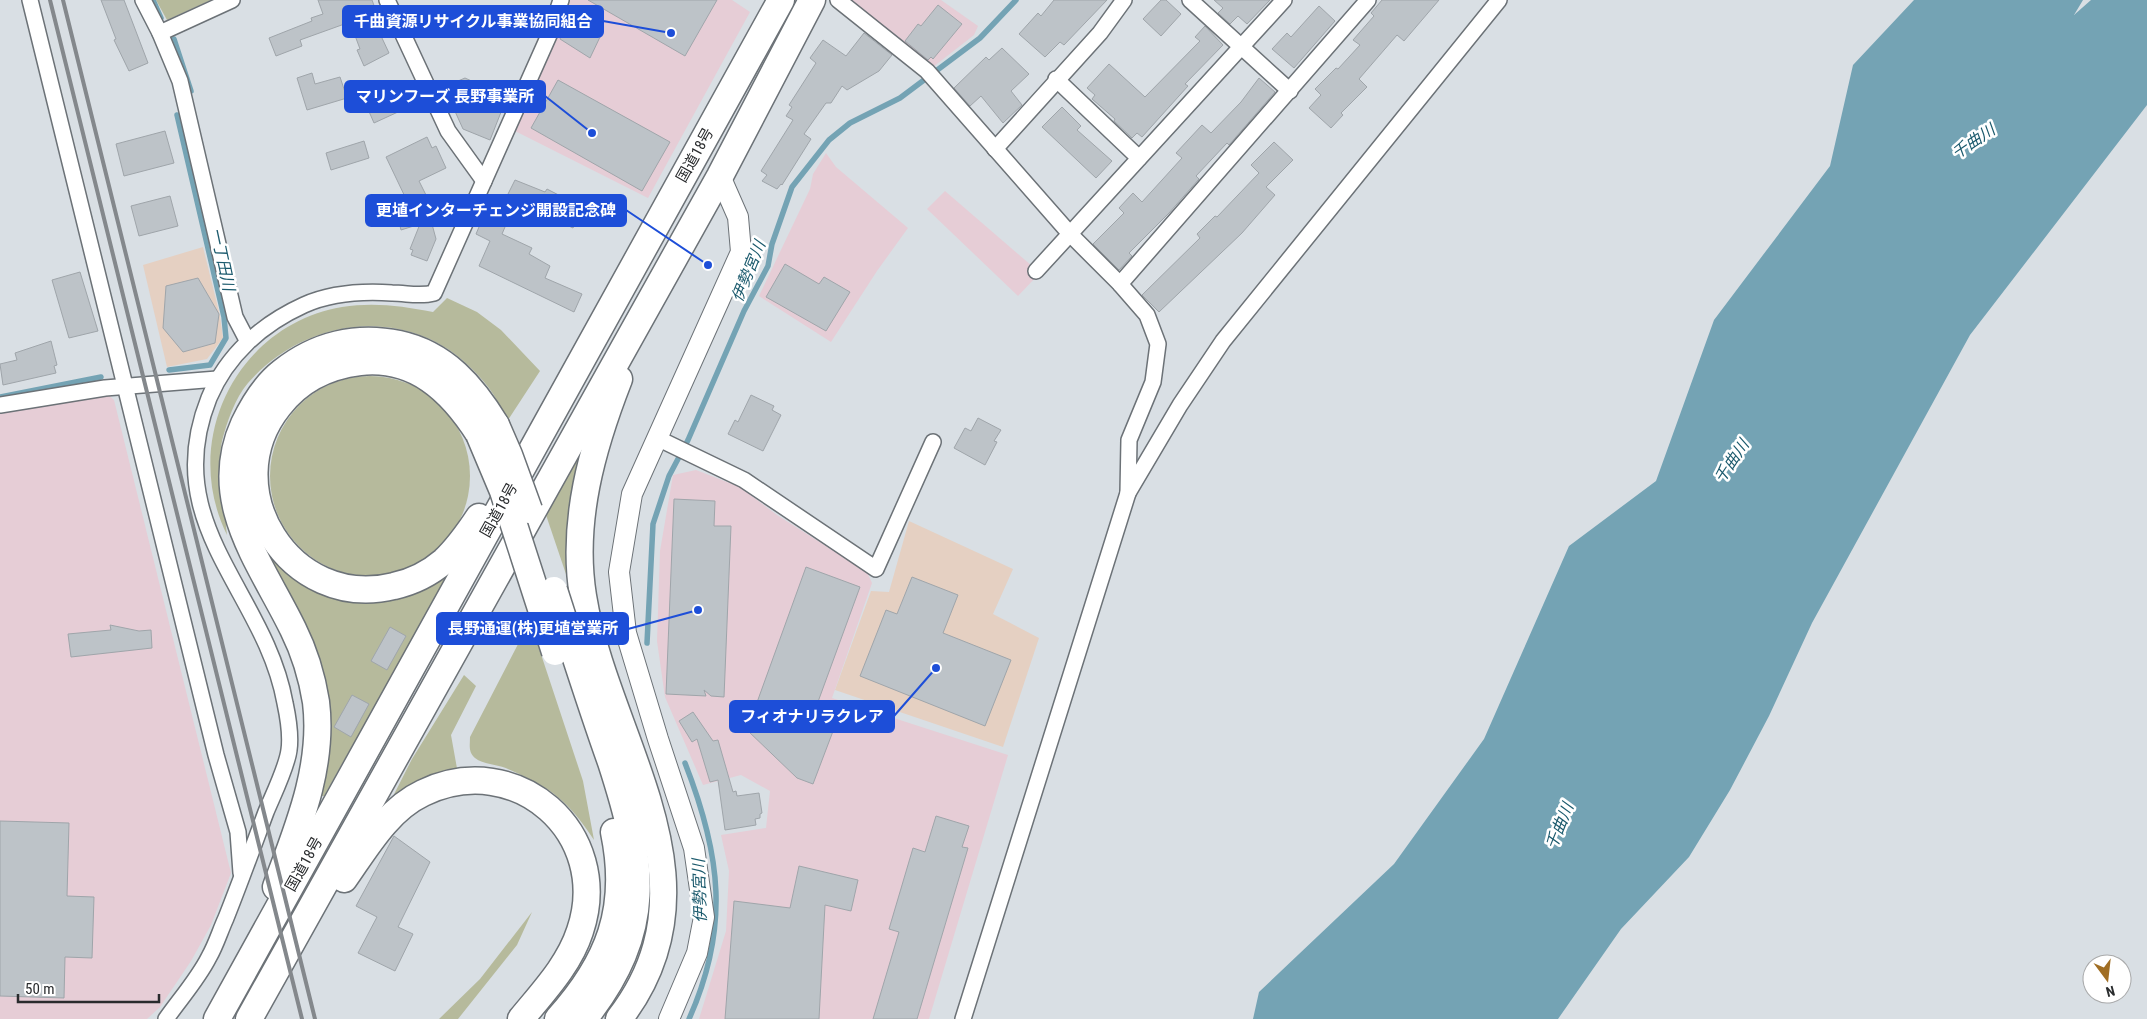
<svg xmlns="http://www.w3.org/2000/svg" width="2147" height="1019" font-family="'Roboto Condensed','Noto Sans JP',sans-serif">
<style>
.commercial{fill:#e5d0c2}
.industrial{fill:#e6cdd6}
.green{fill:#b6ba9c}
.water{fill:#74a3b4}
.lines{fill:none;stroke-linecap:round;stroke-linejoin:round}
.stream{stroke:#74a3b4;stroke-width:5.5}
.building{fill:#bdc3c8;stroke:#9fa5aa}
.street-casing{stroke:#6c7277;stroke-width:18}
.secondary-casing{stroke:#6c7277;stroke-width:22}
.highway-casing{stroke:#6c7277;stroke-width:29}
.street{stroke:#fff;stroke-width:15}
.secondary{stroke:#fff;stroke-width:20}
.highway{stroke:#fff;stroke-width:26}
.rail{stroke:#84888c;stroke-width:4}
.highway-bridge-casing{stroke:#6c7277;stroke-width:29;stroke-linecap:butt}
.highway-bridge{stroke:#fff;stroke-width:26}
.labels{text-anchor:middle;stroke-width:5;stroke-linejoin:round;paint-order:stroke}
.street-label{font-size:15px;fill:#292b2d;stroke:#fff}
.water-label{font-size:16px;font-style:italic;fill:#1b5a6d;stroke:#fff}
.leader{fill:none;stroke:#1d4ed8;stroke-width:2}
.callout-dot{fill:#1d4ed8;stroke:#fff;stroke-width:2}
.callout{fill:#1d4ed8;stroke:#1d4ed8;stroke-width:2}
.callout-label{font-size:16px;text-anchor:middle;font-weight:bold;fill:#fff}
</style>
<rect width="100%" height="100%" fill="#d9dfe4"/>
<g class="commercial">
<path d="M 203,247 L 220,316 L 223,338 L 207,359 L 167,367 L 143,265 Z"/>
<path d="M 909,521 L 1013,569 L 993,614 L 1039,638 L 1003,747 L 835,690 L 871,591 L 889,592 Z"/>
</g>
<g class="industrial">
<path d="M 568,0 L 732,0 L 750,12 L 648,198 L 511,129 Z"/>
<path d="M 847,0 L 941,0 L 978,26 L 974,35 L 933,67 Z"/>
<path d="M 826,153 L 836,167 L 908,228 L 877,271 L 831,342 L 759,296 L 810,189 L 813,174 Z"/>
<path d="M 945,191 L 1032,266 L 1038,275 L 1018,296 L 927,209 Z"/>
<path d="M 107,394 L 114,400 L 231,873 L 211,925 L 191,961 L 160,1007 L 147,1019 L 0,1019 L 0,414 Z"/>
<path d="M 696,470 L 740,487 L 777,515 L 867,572 L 872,583 L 832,698 L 1008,755 L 929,1019 L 699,1019 L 726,931 L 729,871 L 721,835 L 766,828 L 770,791 L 741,775 L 703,785 L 665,697 L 657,641 L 660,551 L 673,475 Z"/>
</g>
<g class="green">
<path d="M 156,0 L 211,0 L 167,20 Z"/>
<path d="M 447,298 L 477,312 L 501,330 L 540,371 L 506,423 C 500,401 489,386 473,370 C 410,304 306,316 248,383 C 235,398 227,422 222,441 C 218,460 222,475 224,494 C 226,507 225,521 227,535 C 180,440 237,325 342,307 C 374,302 402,306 433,312 Z"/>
<circle cx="370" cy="476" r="100"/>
<path d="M 582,452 L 570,586 L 546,515 Z"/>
<path d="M 267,547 L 273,558 L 295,575 L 331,592 L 455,563 L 324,796 L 318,796 L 329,720 L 262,550 Z"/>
<path d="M 530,621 L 583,781 L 594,840 C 568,800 551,788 508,769 C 498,764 484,765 475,758 C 468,752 470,745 470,737 Z"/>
<path d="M 464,675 L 476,686 L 451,735 L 458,774 L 385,812 L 412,759 Z"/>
<path d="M 532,912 L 517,945 L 458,1019 L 439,1019 L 480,979 Z"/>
</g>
<path class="water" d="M 1914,0 L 2083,0 L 2074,15 L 2091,0 L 2147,0 L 2147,105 L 1970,335 L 1812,623 L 1769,716 L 1730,790 L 1689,857 L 1621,929 L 1558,1019 L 1253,1019 L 1259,992 L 1394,864 L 1484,739 L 1569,546 L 1656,481 L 1714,320 L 1830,166 L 1853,65 Z"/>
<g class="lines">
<g class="stream">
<path d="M 153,0 L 161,18"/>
<path d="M 174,39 L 191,91"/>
<path d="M 169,370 L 210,365 L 226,338 L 224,317 L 177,115"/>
<path d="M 0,397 L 101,377"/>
<path d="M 647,643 L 653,524 L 669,476 L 688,440 L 744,311 L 768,266 L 772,244 L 792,187 L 829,140 L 850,123 L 900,98 L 980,38 L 1016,0"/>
<path d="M 685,763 C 721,855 730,927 689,1019"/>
</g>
</g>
<g class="building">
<path d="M 101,0 L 124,0 L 148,63 L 129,71 L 114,40 L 116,39 Z"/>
<path d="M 318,0 L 372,0 L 379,19 L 374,21 L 389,53 L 364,66 L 357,50 L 360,49 L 350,22 L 300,40 L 302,46 L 276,56 L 269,38 L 312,21 L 311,18 L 323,14 Z"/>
<path d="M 588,0 L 717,0 L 685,56 Z"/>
<path d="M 1054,0 L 1107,0 L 1064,45 L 1060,42 L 1045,57 L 1019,34 L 1038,13 L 1041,16 Z"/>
<path d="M 1161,0 L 1166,0 L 1181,14 L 1161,36 L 1143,19 Z"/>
<path d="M 1214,0 L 1270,0 L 1247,24 L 1238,16 L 1230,24 L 1218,13 L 1223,8 Z"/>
<path d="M 1382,0 L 1439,0 L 1404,41 L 1397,35 L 1359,79 L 1367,87 L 1341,113 L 1343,115 L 1331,128 L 1309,108 L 1321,95 L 1315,89 L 1336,68 L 1338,69 L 1360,45 L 1353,40 L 1374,16 L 1371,13 Z"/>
<path d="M 938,5 L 962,24 L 933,59 L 931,57 L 928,60 L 905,41 L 918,24 L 921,26 Z"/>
<path d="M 1319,6 L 1335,21 L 1294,68 L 1272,49 L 1287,33 L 1291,37 Z"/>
<path d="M 568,22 L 600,37 L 590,58 L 560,39 Z"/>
<path d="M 1205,26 L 1223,45 L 1185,84 L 1188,86 L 1142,137 L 1137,133 L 1132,138 L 1114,121 L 1115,119 L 1092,99 L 1095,95 L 1087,88 L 1109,64 L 1145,97 L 1200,41 L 1195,37 Z"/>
<path d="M 864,33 L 892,55 L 879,71 L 847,90 L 842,86 L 831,103 L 826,103 L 804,134 L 811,139 L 782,185 L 781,184 L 777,189 L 762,181 L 767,175 L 761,171 L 793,120 L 786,116 L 792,107 L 789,105 L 816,63 L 810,58 L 823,40 L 846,56 Z"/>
<path d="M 1002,48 L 1029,74 L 1011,91 L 1022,105 L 1003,123 L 981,96 L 970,106 L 954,88 L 986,57 L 989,60 Z"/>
<path d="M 312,73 L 315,84 L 340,77 L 347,98 L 307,110 L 297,78 Z"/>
<path d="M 465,78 L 507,97 L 490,140 L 463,129 L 444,87 Z"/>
<path d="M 1259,78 L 1275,92 L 1229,145 L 1227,143 L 1196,176 L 1199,179 L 1169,213 L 1129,253 L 1132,256 L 1119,270 L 1093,244 L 1124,213 L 1119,208 L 1133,193 L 1142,202 L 1182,158 L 1176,153 L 1202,125 L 1211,133 L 1241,102 Z"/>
<path d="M 558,80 L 670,142 L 642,191 L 531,128 Z"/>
<path d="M 391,88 L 394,94 L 404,89 L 411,106 L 374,123 L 364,100 Z"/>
<path d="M 1062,107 L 1081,126 L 1077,130 L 1112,161 L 1096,178 L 1042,127 Z"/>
<path d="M 165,131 L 174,163 L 124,176 L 116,144 Z"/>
<path d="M 427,137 L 432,148 L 436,146 L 446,168 L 419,181 L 434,211 L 429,213 L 436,239 L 427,261 L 411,255 L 413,250 L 410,249 L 420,224 L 401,230 L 395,206 L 408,203 L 386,157 Z"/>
<path d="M 364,141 L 369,158 L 331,170 L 326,153 Z"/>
<path d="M 1274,142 L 1293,160 L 1266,187 L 1275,195 L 1242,233 L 1159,312 L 1142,295 L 1200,238 L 1197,234 L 1215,216 L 1217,217 L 1259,173 L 1251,165 Z"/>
<path d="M 515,180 L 545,192 L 547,189 L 574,203 L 572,207 L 581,212 L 573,228 L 507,196 Z"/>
<path d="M 170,196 L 178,226 L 139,236 L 131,206 Z"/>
<path d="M 498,198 L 514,206 L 502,234 L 532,248 L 529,254 L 550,266 L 545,278 L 582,294 L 574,312 L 479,266 L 490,241 L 476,234 L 491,199 L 497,202 Z"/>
<path d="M 785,264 L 819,284 L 824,277 L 850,292 L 826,331 L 766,297 Z"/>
<path d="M 80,272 L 98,331 L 69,338 L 52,280 Z"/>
<path d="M 198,278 L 219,314 L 215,343 L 183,352 L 163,328 L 166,286 Z"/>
<path d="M 51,341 L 57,365 L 54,366 L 56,373 L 3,385 L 0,364 L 17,360 L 15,353 Z"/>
<path d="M 751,395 L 774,406 L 772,410 L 781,415 L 763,451 L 728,434 L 735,420 L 738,422 Z"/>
<path d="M 978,418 L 1001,430 L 994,441 L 997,442 L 985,465 L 954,448 L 965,428 L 971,431 Z"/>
<path d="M 674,499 L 715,501 L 714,526 L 731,526 L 724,697 L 711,696 L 704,690 L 706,696 L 666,694 Z"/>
<path d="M 806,567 L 860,587 L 815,710 L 838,718 L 813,784 L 797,778 L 747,730 Z"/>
<path d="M 912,577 L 958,595 L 943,633 L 1011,660 L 985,726 L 860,676 L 886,610 L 897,614 Z"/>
<path d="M 110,625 L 139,631 L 151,630 L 152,648 L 71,657 L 68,634 L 111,630 Z"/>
<path d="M 390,627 L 406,636 L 387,670 L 371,661 Z"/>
<path d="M 352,695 L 369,704 L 351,737 L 334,727 Z"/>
<path d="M 693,712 L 713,741 L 718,740 L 733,792 L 736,791 L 737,796 L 759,793 L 762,813 L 760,814 L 760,818 L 755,819 L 756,825 L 725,830 L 718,780 L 710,782 L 697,739 L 692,742 L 679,721 Z"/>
<path d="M 936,816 L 969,826 L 962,847 L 968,848 L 917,1019 L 873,1019 L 899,932 L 889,929 L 913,848 L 925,852 Z"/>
<path d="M 0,821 L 69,823 L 67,896 L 94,897 L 92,958 L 65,957 L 64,998 L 0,996 Z"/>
<path d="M 394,836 L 430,862 L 398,927 L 413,934 L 395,971 L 358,953 L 377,917 L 356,906 Z"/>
<path d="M 799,866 L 858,880 L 851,911 L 825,905 L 819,1019 L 725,1019 L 734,901 L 790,908 Z"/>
</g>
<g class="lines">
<g class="street-casing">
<g id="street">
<path d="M 30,0 L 216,755 L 238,832 L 241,873"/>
<path d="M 143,0 L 160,33 L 180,81 L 235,317 L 247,340"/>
<path d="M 387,0 L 448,131 L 484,181"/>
<path d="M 838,0 L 927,71 L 1071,235 L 1120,284 L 1147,315 L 1158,344 L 1153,382 L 1129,440 L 1128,493"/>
<path d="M 1190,0 L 1290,91"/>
<path d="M 160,33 L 232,0"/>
<path d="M 1056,79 L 1139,158"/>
<path d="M 995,149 L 1100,33 L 1124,0"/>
<path d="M 1036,271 L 1284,0"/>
<path d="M 1120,284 L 1368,0"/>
<path d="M 0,405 L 105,388 L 217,379"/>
<path d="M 657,438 L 744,480 L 876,569 L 933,442"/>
<path d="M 166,1019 C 180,999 198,979 209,957 C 216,945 220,931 226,918 C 240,883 253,847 266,812 C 273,795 287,767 289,750 C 291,736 288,717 285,703 C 265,591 158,525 209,398 C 227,355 262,324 304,305 C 331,293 363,291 392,293 C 407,293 419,297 434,293 L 550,33 L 561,0"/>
<path d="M 963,1019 L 1128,493 L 1180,405 L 1223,341 L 1499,0"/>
</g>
</g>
<g class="secondary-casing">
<path id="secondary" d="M 669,1019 L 697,953 L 704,917 L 694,848 L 658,739 L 626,633 L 619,572 L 632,494 L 741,252 L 738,217 L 720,176"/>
</g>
<g class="highway-casing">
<g id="highway">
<path d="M 619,379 C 592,448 571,522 583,596 C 606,740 727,880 619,1019"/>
<path d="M 479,434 C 451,390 415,356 360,362 C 327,366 299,380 279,406 C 213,488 290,612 394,586 C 412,582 430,573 444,561 C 458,548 469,532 479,517"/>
<path d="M 571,643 C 584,683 597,723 611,762 C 644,864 655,929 584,1019"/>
<path d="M 344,879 C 366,848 387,810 423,793 C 516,748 613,833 580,931 C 569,965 543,992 521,1019"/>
<path d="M 276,887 C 298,828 324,766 316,702 C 312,677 304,651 293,629 C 261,563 209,501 244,424 C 253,405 264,386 282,372 C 316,345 356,335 399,344 C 445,354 473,387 496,425"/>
<path d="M 217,1019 L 781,0"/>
<path d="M 249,1019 L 720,176 L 812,0"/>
<path d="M 558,1019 C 609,962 630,909 614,832"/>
</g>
</g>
<use href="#street" class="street"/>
<use href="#secondary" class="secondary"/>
<use href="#highway" class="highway"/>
<g class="rail">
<path d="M 50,0 L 302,1019"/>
<path d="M 63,0 L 315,1019"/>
</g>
<g class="highway-bridge-casing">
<g id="highway-bridge">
<path d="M 496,425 L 509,455 L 529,510"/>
<path d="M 479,434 L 503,491 L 555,652"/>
<path d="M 554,590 L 571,643"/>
</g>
</g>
<use href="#highway-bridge" class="highway-bridge"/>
</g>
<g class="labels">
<g class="street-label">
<text transform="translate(695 155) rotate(-61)" y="5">国道18号</text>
<text transform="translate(499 510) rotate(-61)" y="5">国道18号</text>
<text transform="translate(304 864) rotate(-61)" y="5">国道18号</text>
</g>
<g class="water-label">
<text transform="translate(1973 141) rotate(-34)" y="6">千曲川</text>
<text transform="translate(223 259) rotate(78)" y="6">一丁田川</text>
<text transform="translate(748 271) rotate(-68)" y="6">伊勢宮川</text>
<text transform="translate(1731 461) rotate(-56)" y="6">千曲川</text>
<text transform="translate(1559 826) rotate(-68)" y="6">千曲川</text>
<text transform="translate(699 891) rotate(-92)" y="6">伊勢宮川</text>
</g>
</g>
<path class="leader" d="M671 33L603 21M592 133L545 96M708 265L626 210M698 610L628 629M936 668L894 716"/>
<g class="callout-dot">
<circle cx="671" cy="33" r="5"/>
<circle cx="592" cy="133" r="5"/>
<circle cx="708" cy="265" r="5"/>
<circle cx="698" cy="610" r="5"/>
<circle cx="936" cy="668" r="5"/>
</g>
<g class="callout">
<rect x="343" y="6" width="260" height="31" rx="5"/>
<rect x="345" y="81" width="200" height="31" rx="5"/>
<rect x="366" y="195" width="260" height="31" rx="5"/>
<rect x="437" y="613" width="191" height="31" rx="5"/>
<rect x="730" y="701" width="164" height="31" rx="5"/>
</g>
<g class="callout-label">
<text x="473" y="27">千曲資源リサイクル事業協同組合</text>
<text x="445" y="102">マリンフーズ 長野事業所</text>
<text x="496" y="216">更埴インターチェンジ開設記念碑</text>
<text x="533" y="634">長野通運(株)更埴営業所</text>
<text x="812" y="722">フィオナリラクレア</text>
</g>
<g transform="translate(2107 979) rotate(165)"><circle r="24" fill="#ffffff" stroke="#a9aaab"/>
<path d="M0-4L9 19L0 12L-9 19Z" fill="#a06e24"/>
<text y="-8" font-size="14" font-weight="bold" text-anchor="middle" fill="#292b2d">N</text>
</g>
<path d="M18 994v8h141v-8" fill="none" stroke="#292b2d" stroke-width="2.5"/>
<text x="25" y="994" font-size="15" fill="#292b2d" stroke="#ffffff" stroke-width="4" paint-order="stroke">50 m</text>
</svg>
